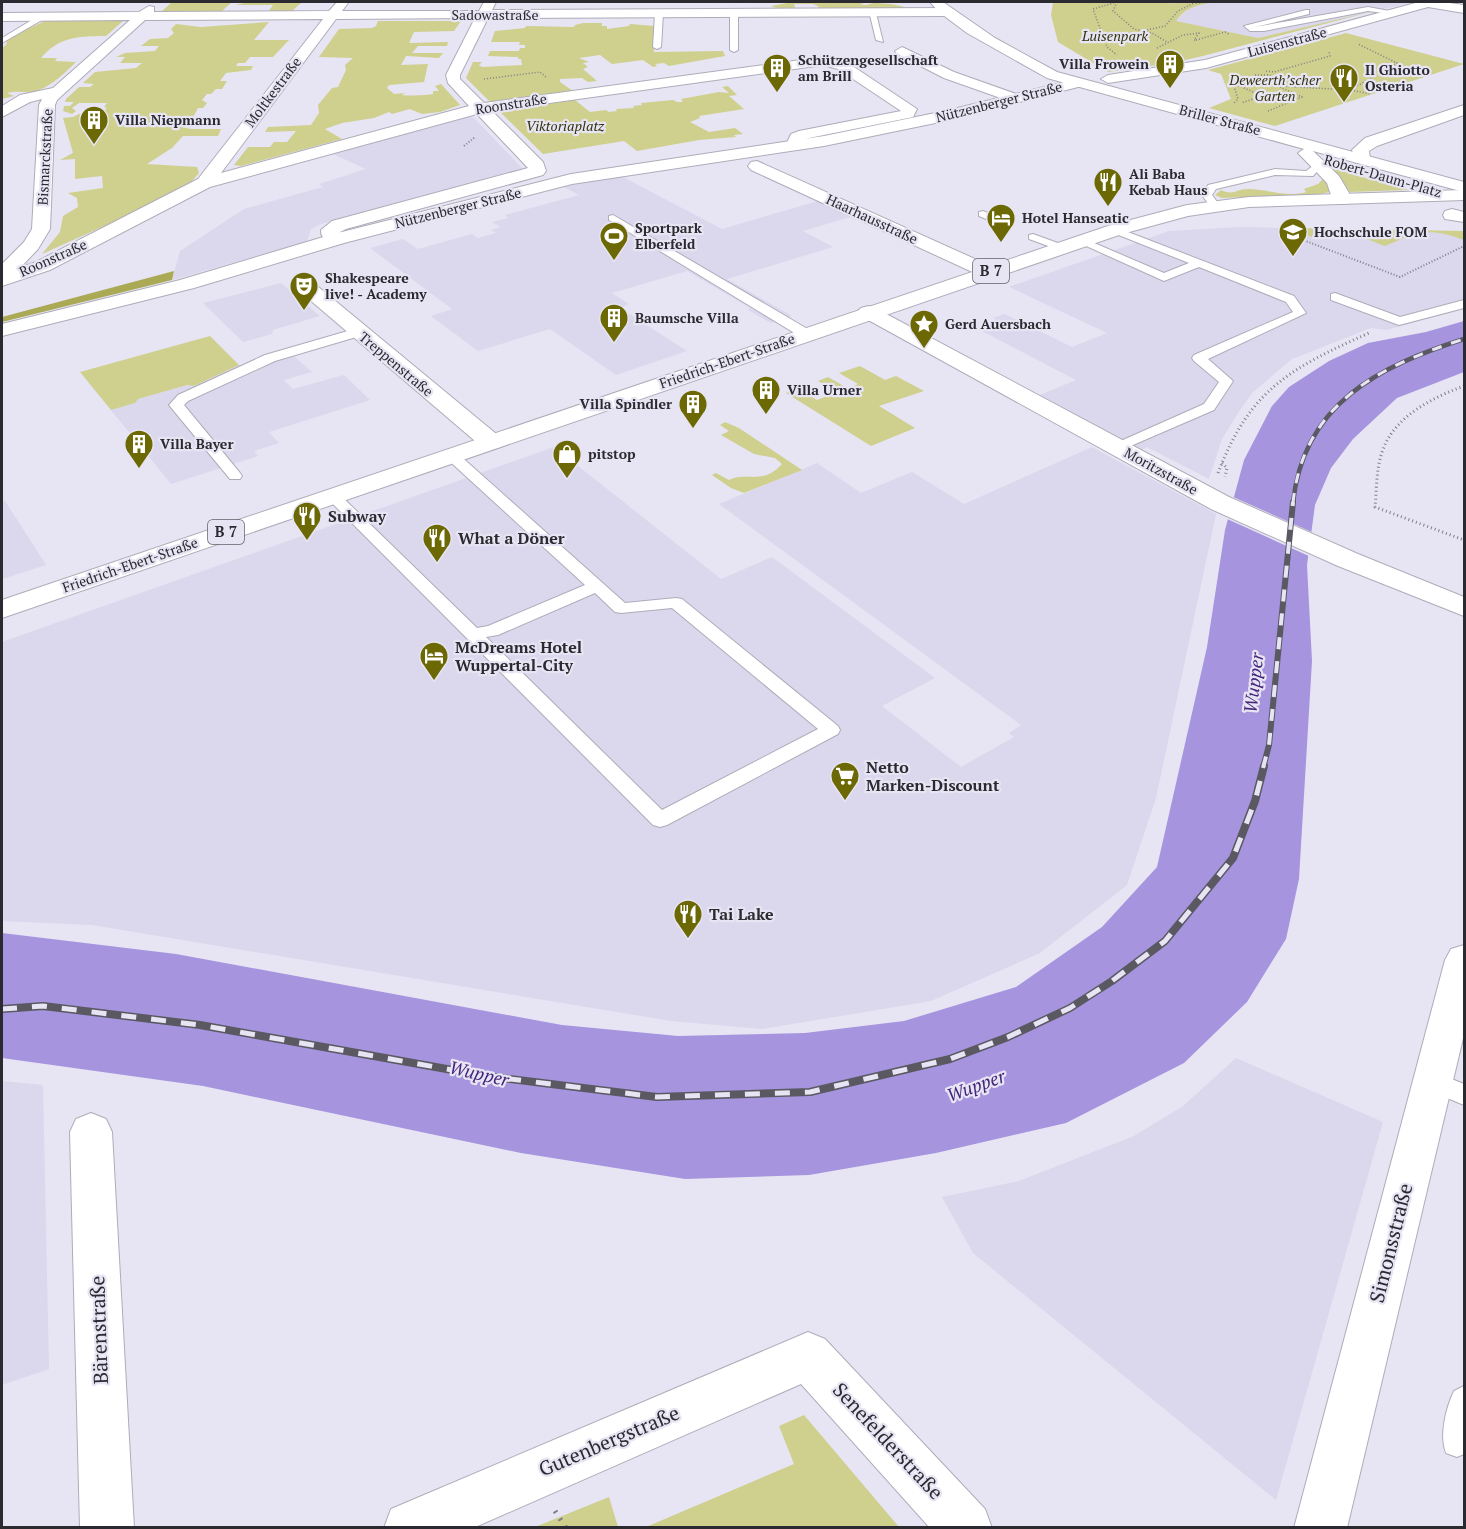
<svg xmlns="http://www.w3.org/2000/svg" width="1466" height="1529" font-family="'PT Serif',serif">
<style>
.built{fill:#dbd7ed}
.green{fill:#cfcf8e}
.forest{fill:#aaa954}
.water{fill:#a694de}
.pier{fill:#e7e5f3}
.lines{fill:none;stroke-linecap:round;stroke-linejoin:round}
.service-casing{stroke:#aeacb9;stroke-width:2}
.minor-casing{stroke:#aeacb9;stroke-width:2}
.tertiary-casing{stroke:#aeacb9;stroke-width:2}
.secondary-casing{stroke:#aeacb9;stroke-width:2}
.primary-casing{stroke:#aeacb9;stroke-width:2}
.path-far3{stroke:#807f88;stroke-width:1.5;stroke-dasharray:1 2;stroke-linecap:butt}
.path-far2{stroke:#807f88;stroke-width:2;stroke-dasharray:1 2;stroke-linecap:butt}
.path-far1{stroke:#807f88;stroke-width:3;stroke-dasharray:1 3;stroke-linecap:butt}
.path{stroke:#807f88;stroke-width:5;stroke-dasharray:2 7;stroke-linecap:butt}
.service{fill:#fff;fill-rule:evenodd}
.minor{fill:#fff;fill-rule:evenodd}
.tertiary{fill:#fff;fill-rule:evenodd}
.secondary{fill:#fff;fill-rule:evenodd}
.primary{fill:#fff;fill-rule:evenodd}
.rail-far2-casing{stroke:#5a5961;stroke-width:4.5}
.rail-far1-casing{stroke:#5a5961;stroke-width:6}
.rail-casing{stroke:#5a5961;stroke-width:8}
.rail-far2{stroke:#e7e5f3;stroke-width:3;stroke-dasharray:10;stroke-linecap:butt}
.rail-far1{stroke:#e7e5f3;stroke-width:4;stroke-dasharray:12;stroke-linecap:butt}
.rail{stroke:#e7e5f3;stroke-width:5;stroke-dasharray:15;stroke-linecap:butt}
.labels{text-anchor:middle;stroke-width:4.5;stroke-linejoin:round;paint-order:stroke}
.far-street-label{font-size:14px;fill:#2b2a30;stroke:#e7e5f3}
.far-park-label{font-size:14px;font-style:italic;fill:#33320d;stroke:#e7e5f3}
.far-poi-label{font-size:14px;font-weight:bold;fill:#2b2a30;stroke:#e7e5f3;text-anchor:start}
.shield{fill:#e7e5f3;stroke:#63626a;stroke-width:1.5}
.shield-label{font-size:15px;font-weight:bold;fill:#2b2a30}
.poi-label{font-size:16px;font-weight:bold;fill:#2b2a30;stroke:#e7e5f3;text-anchor:start}
.water-label{font-size:18px;font-style:italic;fill:#44257b;stroke:#e7e5f3}
.near-street-label{font-size:20px;fill:#2b2a30;stroke:#e7e5f3}
</style>
<rect width="100%" height="100%" fill="#e7e5f3"/>
<g class="built">
<path d="M 1206,2 L 1414,2 L 1258,38 L 1175,21 L 1189,9 L 1208,2 Z"/>
<path d="M 469,117 L 474,118 L 521,167 L 521,169 L 321,224 L 311,229 L 307,241 L 303,243 L 172,280 L 180,251 L 244,209 L 323,187 L 319,184 L 366,169 L 333,154 Z"/>
<path d="M 619,175 L 722,229 L 818,201 L 850,217 L 803,231 L 833,247 L 727,279 L 792,316 L 771,323 L 748,310 L 750,308 L 687,271 L 612,293 L 629,304 L 620,308 L 687,351 L 616,375 L 550,329 L 478,351 L 431,316 L 452,309 L 370,248 L 403,239 L 418,249 L 472,234 L 478,238 L 496,233 L 491,230 L 500,227 L 492,222 L 509,218 L 505,215 L 579,195 L 564,187 Z"/>
<path d="M 1242,227 L 1464,232 L 1464,309 L 1387,330 L 1371,328 L 1292,359 L 1252,393 L 1238,413 L 1222,439 L 1209,479 L 1147,447 L 1142,450 L 1040,395 L 1076,380 L 980,330 L 1002,323 L 993,318 L 1005,314 L 1072,347 L 1107,333 L 1009,287 L 1169,231 Z"/>
<path d="M 281,283 L 320,316 L 279,328 L 273,330 L 272,334 L 243,342 L 203,303 Z"/>
<path d="M 294,356 L 312,372 L 284,380 L 293,389 L 344,375 L 370,400 L 269,432 L 279,443 L 254,451 L 258,456 L 171,484 L 111,410 L 134,403 L 138,399 L 187,385 L 194,386 L 239,365 L 267,364 Z"/>
<path d="M 554,447 L 721,579 L 772,557 L 935,678 L 882,706 L 961,767 L 1014,737 L 1009,733 L 1021,725 L 719,504 L 817,463 L 861,493 L 912,472 L 964,504 L 1092,447 L 1216,514 L 1156,798 L 1127,885 L 1040,953 L 931,1001 L 762,1029 L 671,1021 L 92,925 L 2,921 L 2,642 Z"/>
<path d="M 5,501 L 46,565 L 2,579 L 2,502 Z"/>
<path d="M 1236,1058 L 1383,1122 L 1276,1500 L 973,1253 L 942,1197 L 1019,1181 L 1134,1136 L 1183,1106 Z"/>
<path d="M 2,1081 L 43,1085 L 49,1369 L 2,1385 Z"/>
</g>
<g class="green">
<path d="M 172,2 L 232,2 L 221,12 L 161,12 Z"/>
<path d="M 249,2 L 302,2 L 292,11 L 268,12 L 273,5 L 235,5 Z"/>
<path d="M 785,2 L 870,2 L 860,4 C 868,7 872,2 878,3 C 891,4 901,5 913,10 L 820,10 L 818,6 L 813,4 L 794,4 L 796,11 L 782,10 L 771,6 L 787,3 Z"/>
<path d="M 1053,2 L 1156,2 C 1173,5 1189,2 1206,2 L 1210,3 C 1196,5 1184,9 1176,21 L 1258,38 L 1374,11 L 1203,56 L 1172,63 L 1108,72 L 1058,42 L 1051,15 Z"/>
<path d="M 47,20 L 124,20 L 106,36 C 75,36 58,38 41,58 L 57,58 L 55,61 L 76,62 C 63,74 46,93 26,92 C 19,92 15,91 7,93 L 14,96 L 2,99 L 2,48 L 6,45 L 8,38 Z"/>
<path d="M 378,21 L 461,21 L 454,31 L 414,32 L 409,43 L 448,42 L 447,46 L 418,46 L 412,53 L 443,53 L 439,58 L 406,56 L 401,65 L 428,64 L 424,82 L 389,85 L 387,88 L 394,94 L 405,93 L 402,95 C 406,96 431,95 433,94 L 433,91 L 439,91 L 435,86 L 441,84 L 460,105 L 440,112 L 422,114 L 410,109 L 392,114 L 389,112 L 374,118 L 342,123 L 325,129 L 342,139 L 241,166 L 234,165 L 248,147 L 270,147 L 274,142 L 287,142 L 296,131 L 265,132 L 268,127 L 311,125 L 319,113 L 318,105 L 332,88 L 338,87 L 346,70 L 345,65 L 353,58 L 319,57 L 339,29 L 372,28 L 376,26 Z"/>
<path d="M 269,22 L 254,40 L 289,40 L 273,57 L 250,57 L 245,63 L 238,63 L 236,66 L 253,66 L 251,70 L 226,73 L 220,81 L 227,81 L 222,89 L 216,89 L 211,94 L 207,94 L 202,100 L 207,103 L 203,108 L 198,108 L 192,119 L 180,122 L 177,126 L 191,129 L 221,129 L 218,136 L 183,136 L 172,148 L 147,164 L 197,167 L 199,173 L 192,181 L 151,205 L 42,254 L 60,232 L 63,216 L 78,207 L 77,198 L 68,193 L 103,188 L 102,176 L 75,179 L 75,159 L 60,160 L 73,153 L 63,118 L 73,117 L 79,114 L 101,114 L 107,108 L 104,107 L 107,103 L 79,103 L 72,108 L 76,111 L 72,114 L 63,111 L 64,106 L 70,106 L 74,102 L 65,102 L 66,99 L 79,87 L 90,87 L 94,84 L 83,83 L 95,72 L 136,68 L 142,63 L 120,63 L 125,57 L 116,57 L 125,53 L 155,51 L 159,46 L 141,46 L 150,39 L 168,38 L 174,33 L 171,29 L 176,24 L 201,27 Z"/>
<path d="M 583,23 L 602,23 L 602,26 L 607,26 L 607,29 L 629,26 L 630,24 L 654,26 L 654,52 L 723,51 L 725,56 L 669,66 L 664,63 L 655,64 L 657,66 L 653,67 L 643,60 L 612,64 L 600,55 L 579,58 L 589,62 L 583,63 L 588,67 L 583,69 L 597,81 L 588,82 L 582,78 L 560,79 L 560,82 L 573,91 L 490,102 L 466,78 L 473,62 L 482,62 L 479,65 L 482,67 L 522,65 L 521,59 L 518,59 L 518,57 L 488,56 L 490,51 L 519,51 L 520,48 L 525,48 L 525,45 L 519,45 L 520,42 L 491,42 L 495,31 L 525,28 L 526,26 L 574,27 L 575,25 Z"/>
<path d="M 1346,33 L 1464,64 L 1275,126 L 1209,108 L 1231,99 L 1221,74 L 1208,70 Z"/>
<path d="M 728,86 L 737,95 L 729,96 L 744,109 L 699,116 L 700,118 L 690,122 L 709,132 L 735,128 L 743,134 L 734,135 L 736,137 L 699,140 L 637,151 L 624,141 L 543,154 L 499,111 L 575,100 L 590,112 L 606,110 L 609,112 L 617,111 L 616,109 L 634,108 L 633,106 L 642,105 L 641,103 L 673,100 L 677,102 L 683,102 L 681,99 L 719,92 L 729,93 L 722,87 Z"/>
<path d="M 1328,167 L 1331,168 L 1408,190 L 1350,192 Z"/>
<path d="M 1323,179 L 1333,188 L 1329,192 L 1321,194 L 1222,198 L 1215,195 L 1221,190 C 1234,196 1236,189 1248,189 C 1268,189 1286,198 1306,192 L 1304,189 L 1318,184 Z"/>
<path d="M 1293,228 L 1464,231 L 1464,240 C 1429,227 1419,231 1385,246 C 1357,236 1341,225 1312,237 L 1290,230 Z"/>
<path d="M 210,336 L 239,365 L 194,386 L 187,385 L 138,399 L 135,403 L 111,410 L 80,372 Z"/>
<path d="M 860,366 L 885,380 L 896,376 L 924,391 L 879,406 L 915,428 L 871,446 L 786,393 L 797,389 L 817,400 L 837,392 L 818,381 L 828,377 L 849,389 L 858,384 L 839,373 Z"/>
<path d="M 725,422 L 739,428 L 802,470 L 744,493 L 731,488 L 712,475 L 716,473 L 729,480 C 748,471 762,486 782,464 L 775,458 L 754,454 L 721,435 L 729,431 L 720,425 Z"/>
<path d="M 804,1415 L 899,1527 L 646,1527 L 794,1464 L 779,1426 Z"/>
<path d="M 609,1497 L 618,1527 L 535,1527 Z"/>
</g>
<path class="forest" d="M 174,271 L 172,280 L 2,322 L 2,317 Z"/>
<path class="water" d="M 1464,321 L 1464,372 L 1397,398 L 1353,439 L 1331,468 L 1315,505 L 1307,565 L 1312,661 L 1299,879 L 1286,939 L 1247,1002 L 1184,1063 L 1066,1123 L 936,1153 L 809,1175 L 685,1179 L 521,1153 L 203,1086 L 2,1058 L 2,933 L 176,954 L 562,1025 L 678,1036 L 805,1033 L 904,1021 L 1016,987 L 1102,927 L 1157,867 L 1207,647 L 1225,530 L 1244,460 L 1272,406 L 1289,387 L 1329,361 L 1368,343 L 1426,332 Z"/>
<path class="pier" d="M 1231,496 L 1314,533 L 1311,557 L 1225,518 Z"/>
<g class="lines">
<g class="service-casing">
<g id="service">
<path d="M 1368,7 L 1395,12 L 1391,14 L 1368,11 L 1264,31 L 1250,31 L 1244,26 L 1306,10 L 1309,10 L 1309,14 L 1255,27 Z"/>
<path d="M 869,11 L 876,13 L 883,42 L 876,40 Z"/>
<path d="M 659,12 L 663,14 L 661,47 L 657,49 L 653,47 L 655,14 Z"/>
<path d="M 734,12 L 738,14 L 738,50 L 734,52 L 730,50 L 730,14 Z"/>
<path d="M 40,15 L 47,17 L 2,43 L 2,38 Z"/>
<path d="M 1317,163 L 1322,166 L 1313,176 L 1275,175 L 1216,189 L 1212,195 L 1221,207 L 1220,209 L 1212,209 L 1202,195 L 1208,185 L 1275,169 L 1306,171 Z"/>
<path d="M 983,211 L 1009,222 L 1011,224 L 1005,227 L 979,216 L 979,212 Z"/>
<path d="M 613,215 L 811,331 L 812,334 L 811,337 L 801,337 L 609,220 L 609,216 Z"/>
<path d="M 1115,227 L 1294,296 L 1306,313 L 1208,359 L 1233,381 L 1214,410 L 1119,451 L 1114,450 L 1112,447 L 1114,444 L 1204,404 L 1219,382 L 1194,361 L 1192,358 L 1194,355 L 1293,312 L 1286,302 L 1199,267 L 1164,281 L 1075,241 L 1081,238 L 1085,239 L 1164,273 L 1189,263 L 1111,232 L 1111,228 Z"/>
<path d="M 1033,234 L 1066,246 L 1068,248 L 1062,251 L 1029,239 L 1029,235 Z"/>
<path d="M 1335,293 L 1400,317 L 1464,300 L 1464,308 L 1399,325 L 1331,300 L 1331,294 Z"/>
<path d="M 358,328 L 363,329 L 364,332 L 363,335 L 275,361 L 188,401 L 184,405 L 240,473 L 242,476 L 240,479 L 230,479 L 169,405 L 178,395 L 265,355 Z"/>
<path d="M 451,451 L 456,452 L 625,603 L 676,598 L 682,599 L 838,726 L 840,730 L 838,734 L 667,825 L 660,827 L 653,825 L 325,496 L 333,491 L 338,493 L 477,628 L 488,626 L 585,585 L 446,458 L 444,455 ZM 595,593 L 615,612 L 621,613 L 672,608 L 818,729 L 662,810 L 486,637 L 498,635 Z"/>
<path d="M 1432,1071 L 1464,1084 L 1464,1105 L 1423,1088 L 1420,1081 L 1423,1074 Z"/>
<path d="M 1464,1386 L 1464,1454 L 1457,1457 L 1446,1453 C 1439,1435 1446,1408 1454,1391 Z"/>
</g>
</g>
<g class="minor-casing">
<g id="minor">
<path d="M 337,2 L 348,3 L 342,11 L 479,11 L 484,2 L 496,2 L 492,10 L 948,8 L 955,12 L 948,16 L 488,18 L 460,75 L 460,79 L 484,103 L 823,57 L 848,63 L 917,109 L 913,117 L 809,138 L 804,140 L 800,149 L 788,149 L 786,145 L 791,134 L 799,131 L 901,111 L 838,69 L 823,65 L 492,111 L 543,162 L 546,171 L 543,175 L 346,229 L 340,232 L 347,239 L 344,243 C 334,245 320,241 321,230 L 332,221 L 528,168 L 477,114 L 210,187 L 50,270 L 2,286 L 2,264 L 24,242 L 32,229 L 39,105 L 42,99 L 30,102 L 2,117 L 2,106 L 20,95 L 53,88 L 130,20 L 2,21 L 2,13 L 139,12 L 149,6 L 154,7 L 154,12 L 329,11 ZM 475,18 L 446,75 L 448,83 L 469,106 L 221,173 L 336,19 ZM 323,19 L 198,179 L 36,262 L 21,267 L 38,249 L 50,229 L 55,105 L 57,100 L 145,20 Z"/>
<path d="M 1419,2 L 1442,2 L 1464,5 L 1464,13 L 1428,7 L 1206,68 L 1108,83 L 1101,79 L 1108,75 L 1205,60 Z"/>
<path d="M 902,47 L 954,72 L 1019,95 L 1022,98 L 1019,101 L 1009,101 L 944,78 L 897,54 L 895,51 Z"/>
<path d="M 1464,105 L 1464,115 L 1377,146 L 1369,151 L 1370,159 L 1368,163 L 1356,163 L 1352,150 L 1365,138 Z"/>
<path d="M 757,161 L 995,268 L 998,272 L 995,276 L 981,276 L 751,170 L 748,166 L 751,162 Z"/>
<path d="M 303,278 L 310,280 L 500,437 L 503,442 L 500,447 L 491,449 L 482,447 L 296,288 L 293,284 L 296,280 Z"/>
<path d="M 868,306 L 875,308 L 1229,497 L 1358,554 L 1464,597 L 1464,616 L 1338,566 L 1211,509 L 861,316 L 857,312 L 861,308 Z"/>
<path d="M 1464,945 L 1464,1034 L 1347,1528 L 1294,1528 L 1445,960 L 1451,949 Z"/>
<path d="M 91,1113 L 106,1119 L 112,1132 L 134,1528 L 80,1528 L 70,1132 L 76,1119 Z"/>
<path d="M 808,1332 L 825,1339 L 985,1509 L 992,1528 L 930,1528 L 801,1384 L 473,1528 L 384,1528 L 391,1509 Z"/>
</g>
</g>
<g class="tertiary-casing">
<path id="tertiary" d="M 1077,79 L 1082,80 L 1084,83 L 1082,86 L 945,121 L 824,146 L 572,184 L 344,243 L 194,288 L 2,336 L 2,324 L 180,280 L 330,235 L 571,174 L 824,136 L 945,111 Z"/>
</g>
<g class="secondary-casing">
<g id="secondary">
<path d="M 930,2 L 943,2 L 995,38 L 1057,72 L 1464,182 L 1464,192 L 1313,151 L 1339,176 L 1349,193 L 1346,204 L 1334,204 L 1327,183 L 1298,153 L 1304,149 L 1047,78 L 967,33 L 939,12 Z"/>
<path d="M 1452,209 L 1464,212 L 1464,222 L 1445,219 L 1443,215 L 1445,211 Z"/>
</g>
</g>
<g class="primary-casing">
<path id="primary" d="M 1464,190 L 1464,200 L 1249,207 L 1188,216 L 1122,234 L 2,618 L 2,600 L 1108,226 L 1187,205 L 1249,197 Z"/>
</g>
<g class="path-far3">
<path d="M 1117,2 L 1113,11 L 1134,29 L 1142,31 L 1165,26 L 1178,11 L 1196,2"/>
<path d="M 1117,2 L 1093,9 L 1107,47 L 1117,55"/>
<path d="M 1196,3 L 1209,2"/>
<path d="M 1196,40 L 1225,32 L 1229,34"/>
<path d="M 1141,41 L 1142,31 L 1152,33 L 1167,42"/>
<path d="M 1157,48 L 1183,35 L 1199,33 L 1194,40 L 1196,40"/>
<path d="M 1266,71 L 1274,72 L 1330,56 L 1329,52"/>
<path d="M 1255,75 L 1270,75 L 1279,86 L 1332,89 L 1346,85 L 1359,85 L 1397,63 L 1358,44"/>
<path d="M 484,79 L 540,72 L 546,77"/>
<path d="M 1233,83 L 1262,96 L 1241,103"/>
<path d="M 1233,83 L 1238,99 L 1234,103"/>
<path d="M 1339,88 L 1371,94"/>
<path d="M 1268,111 L 1302,97 L 1280,87"/>
</g>
<g class="path-far2">
<path d="M 464,146 L 475,137"/>
<path d="M 1293,234 L 1290,235 L 1400,277 L 1464,246"/>
</g>
<g class="path-far1">
<path d="M 1464,386 C 1434,397 1397,415 1384,447 C 1376,465 1377,487 1375,507 L 1464,540"/>
<path d="M 1222,463 L 1227,468 L 1225,477"/>
<path d="M 1218,473 C 1250,389 1291,368 1369,333"/>
</g>
<path class="path" d="M 555,1511 L 566,1528"/>
<use href="#service" class="service"/>
<use href="#minor" class="minor"/>
<use href="#tertiary" class="tertiary"/>
<use href="#secondary" class="secondary"/>
<use href="#primary" class="primary"/>
<g class="rail-far2-casing">
<path id="rail-far2" d="M 1293,503 C 1303,404 1379,366 1464,339"/>
</g>
<g class="rail-far1-casing">
<path id="rail-far1" d="M 1263,768 L 1269,745 L 1293,502"/>
</g>
<g class="rail-casing">
<path id="rail" d="M 2,1009 L 43,1006 L 200,1025 L 486,1076 L 657,1097 L 810,1092 L 950,1059 L 1008,1037 L 1070,1008 L 1112,981 L 1165,941 L 1233,858 L 1255,801 L 1264,766"/>
</g>
<use href="#rail-far2" class="rail-far2"/>
<use href="#rail-far1" class="rail-far1"/>
<use href="#rail" class="rail"/>
</g>
<defs>
<g id="building-pin" transform="scale(1.5)"><path d="M0 17L-7.5 6A9.5 9.5 0 1 1 7.5 6Z" fill="#6c6904" stroke="#e7e5f3"/><path d="M-4-6H4V6H1V3H-1V6H-4ZM-2.5-4.3h1.7v1.8h-1.7ZM.8-4.3h1.7v1.8H.8ZM-2.5-1h1.7V.8h-1.7ZM.8-1h1.7V.8H.8Z" fill="#fff"/></g>
<g id="restaurant-pin" transform="scale(1.5)"><path d="M0 17L-7.5 6A9.5 9.5 0 1 1 7.5 6Z" fill="#6c6904" stroke="#e7e5f3"/><path d="M-5-6h1v4h1v-4h1v4h1v-4h1v5L-1.5 .5V6h-2V.5L-5-1ZM5-6V6H3V1.5H1.5Q1.5-4 5-6Z" fill="#fff"/></g>
<g id="hotel-pin" transform="scale(1.5)"><path d="M0 17L-7.5 6A9.5 9.5 0 1 1 7.5 6Z" fill="#6c6904" stroke="#e7e5f3"/><path d="M-6-4.5h1.5V1H6V5H4.5V3h-9V5H-6ZM-4 0a1.8 1.8 0 1 1 3.6 0ZM.5 0V-2.5h3Q6-2.5 6 0Z" fill="#fff"/></g>
<g id="university-pin" transform="scale(1.5)"><path d="M0 17L-7.5 6A9.5 9.5 0 1 1 7.5 6Z" fill="#6c6904" stroke="#e7e5f3"/><path d="M0-5L7-2L0 1L-7-2ZM-4 1L0 2.5L4 1V4Q0 6-4 4Z" fill="#fff"/></g>
<g id="stadium-pin" transform="scale(1.5)"><path d="M0 17L-7.5 6A9.5 9.5 0 1 1 7.5 6Z" fill="#6c6904" stroke="#e7e5f3"/><path d="M0-5a6.5 5 0 1 0 0 10a6.5 5 0 1 0 0-10ZM-3.5-1.8h7v3.6h-7Z" fill="#fff"/></g>
<g id="theatre-pin" transform="scale(1.5)"><path d="M0 17L-7.5 6A9.5 9.5 0 1 1 7.5 6Z" fill="#6c6904" stroke="#e7e5f3"/><path d="M-5-5.5Q0-4 5-5.5V0Q5 5 0 6Q-5 5-5 0ZM-3.3-2.5H-1v1.5H-3.3ZM1-2.5H3.3v1.5H1ZM-2.8 1Q0 5.5 2.8 1Z" fill="#fff"/></g>
<g id="sight-pin" transform="scale(1.5)"><path d="M0 17L-7.5 6A9.5 9.5 0 1 1 7.5 6Z" fill="#6c6904" stroke="#e7e5f3"/><path d="M0-6L1.8-2.2L6-1.7L2.9 1.2L3.7 5.4L0 3.3L-3.7 5.4L-2.9 1.2L-6-1.7L-1.8-2.2Z" fill="#fff"/></g>
<g id="shop-pin" transform="scale(1.5)"><path d="M0 17L-7.5 6A9.5 9.5 0 1 1 7.5 6Z" fill="#6c6904" stroke="#e7e5f3"/><path d="M-5-2.5h2.3a2.7 3.5 0 0 1 5.4 0H5L5.5 6h-11ZM-1.5-2.5h3a1.5 2.3 0 0 0-3 0Z" fill="#fff"/></g>
<g id="supermarket-pin" transform="scale(1.5)"><path d="M0 17L-7.5 6A9.5 9.5 0 1 1 7.5 6Z" fill="#6c6904" stroke="#e7e5f3"/><path d="M-6-5.5h2.5l.6 2H6L4.5 2H-2.5L-4.4-4H-6ZM-1.5 3.2a1.3 1.3 0 1 0 .1 0ZM3 3.2a1.3 1.3 0 1 0 .1 0Z" fill="#fff"/></g>
</defs>
<g fill-rule="evenodd">
<use href="#building-pin" x="1170" y="64"/>
<use href="#building-pin" x="777" y="68"/>
<use href="#restaurant-pin" x="1344" y="78"/>
<use href="#building-pin" x="94" y="120"/>
<use href="#restaurant-pin" x="1108" y="182"/>
<use href="#hotel-pin" x="1001" y="218"/>
<use href="#university-pin" x="1293" y="232"/>
<use href="#stadium-pin" x="614" y="236"/>
<use href="#theatre-pin" x="304" y="286"/>
<use href="#building-pin" x="614" y="318"/>
<use href="#sight-pin" x="924" y="324"/>
<use href="#building-pin" x="766" y="390"/>
<use href="#building-pin" x="693" y="404"/>
<use href="#building-pin" x="139" y="444"/>
<use href="#shop-pin" x="567" y="454"/>
<use href="#restaurant-pin" x="307" y="516"/>
<use href="#restaurant-pin" x="437" y="538"/>
<use href="#hotel-pin" x="434" y="656"/>
<use href="#supermarket-pin" x="845" y="776"/>
<use href="#restaurant-pin" x="688" y="914"/>
</g>
<g class="labels">
<g class="far-street-label">
<text x="495" y="20">Sadowastraße</text>
<text transform="translate(1287 42) rotate(-15)" y="5">Luisenstraße</text>
<text transform="translate(273 92) rotate(-53)" y="5">Moltkestraße</text>
<text transform="translate(999 102) rotate(-14)" y="5">Nützenberger Straße</text>
<text transform="translate(511 104) rotate(-9)" y="5">Roonstraße</text>
<text transform="translate(1220 120) rotate(15)" y="5">Briller Straße</text>
<text transform="translate(45 157) rotate(-87)" y="5">Bismarckstraße</text>
<text transform="translate(1383 176) rotate(16)" y="5">Robert-Daum-Platz</text>
<text transform="translate(458 208) rotate(-14)" y="5">Nützenberger Straße</text>
<text transform="translate(872 219) rotate(25)" y="5">Haarhausstraße</text>
<text transform="translate(53 258) rotate(-24)" y="5">Roonstraße</text>
<text transform="translate(727 361) rotate(-19)" y="5">Friedrich-Ebert-Straße</text>
<text transform="translate(396 364) rotate(40)" y="5">Treppenstraße</text>
<text transform="translate(1161 471) rotate(29)" y="5">Moritzstraße</text>
<text transform="translate(130 565) rotate(-19)" y="5">Friedrich-Ebert-Straße</text>
</g>
<g class="far-park-label">
<text x="1115" y="41">Luisenpark</text>
<text x="1275" y="85">Deweerth’scher<tspan x="1275" dy="16">Garten</tspan></text>
<text x="565" y="131">Viktoriaplatz</text>
</g>
<g class="far-poi-label">
<text x="798" y="65">Schützengesellschaft<tspan x="798" dy="16">am Brill</tspan></text>
<text x="1149" y="69" text-anchor="end">Villa Frowein</text>
<text x="1365" y="75">Il Ghiotto<tspan x="1365" dy="16">Osteria</tspan></text>
<text x="115" y="125">Villa Niepmann</text>
<text x="1129" y="179">Ali Baba<tspan x="1129" dy="16">Kebab Haus</tspan></text>
<text x="1022" y="223">Hotel Hanseatic</text>
<text x="635" y="233">Sportpark<tspan x="635" dy="16">Elberfeld</tspan></text>
<text x="1314" y="237">Hochschule FOM</text>
<text x="325" y="283">Shakespeare<tspan x="325" dy="16">live! - Academy</tspan></text>
<text x="635" y="323">Baumsche Villa</text>
<text x="945" y="329">Gerd Auersbach</text>
<text x="787" y="395">Villa Urner</text>
<text x="672" y="409" text-anchor="end">Villa Spindler</text>
<text x="160" y="449">Villa Bayer</text>
<text x="588" y="459">pitstop</text>
</g>
<g class="shield">
<rect x="973" y="259" width="36" height="24" rx="4.5"/>
<rect x="208" y="520" width="36" height="24" rx="4.5"/>
</g>
<g class="shield-label">
<text x="991" y="276">B 7</text>
<text x="226" y="537">B 7</text>
</g>
<g class="poi-label">
<text x="328" y="522">Subway</text>
<text x="458" y="544">What a Döner</text>
<text x="455" y="653">McDreams Hotel<tspan x="455" dy="18">Wuppertal-City</tspan></text>
<text x="866" y="773">Netto<tspan x="866" dy="18">Marken-Discount</tspan></text>
<text x="709" y="920">Tai Lake</text>
</g>
<g class="water-label">
<text transform="translate(1254 683) rotate(-83)" y="6">Wupper</text>
<text transform="translate(479 1074) rotate(13)" y="6">Wupper</text>
<text transform="translate(976 1086) rotate(-20)" y="6">Wupper</text>
</g>
<g class="near-street-label">
<text transform="translate(1391 1243) rotate(-76)" y="7">Simonsstraße</text>
<text transform="translate(99 1330) rotate(-92)" y="7">Bärenstraße</text>
<text transform="translate(609 1441) rotate(-23)" y="7">Gutenbergstraße</text>
<text transform="translate(888 1441) rotate(47)" y="7">Senefelderstraße</text>
</g>
</g>
<rect width="1466" height="1529" fill="none" stroke="#2b2a30" stroke-width="6"/>
</svg>
